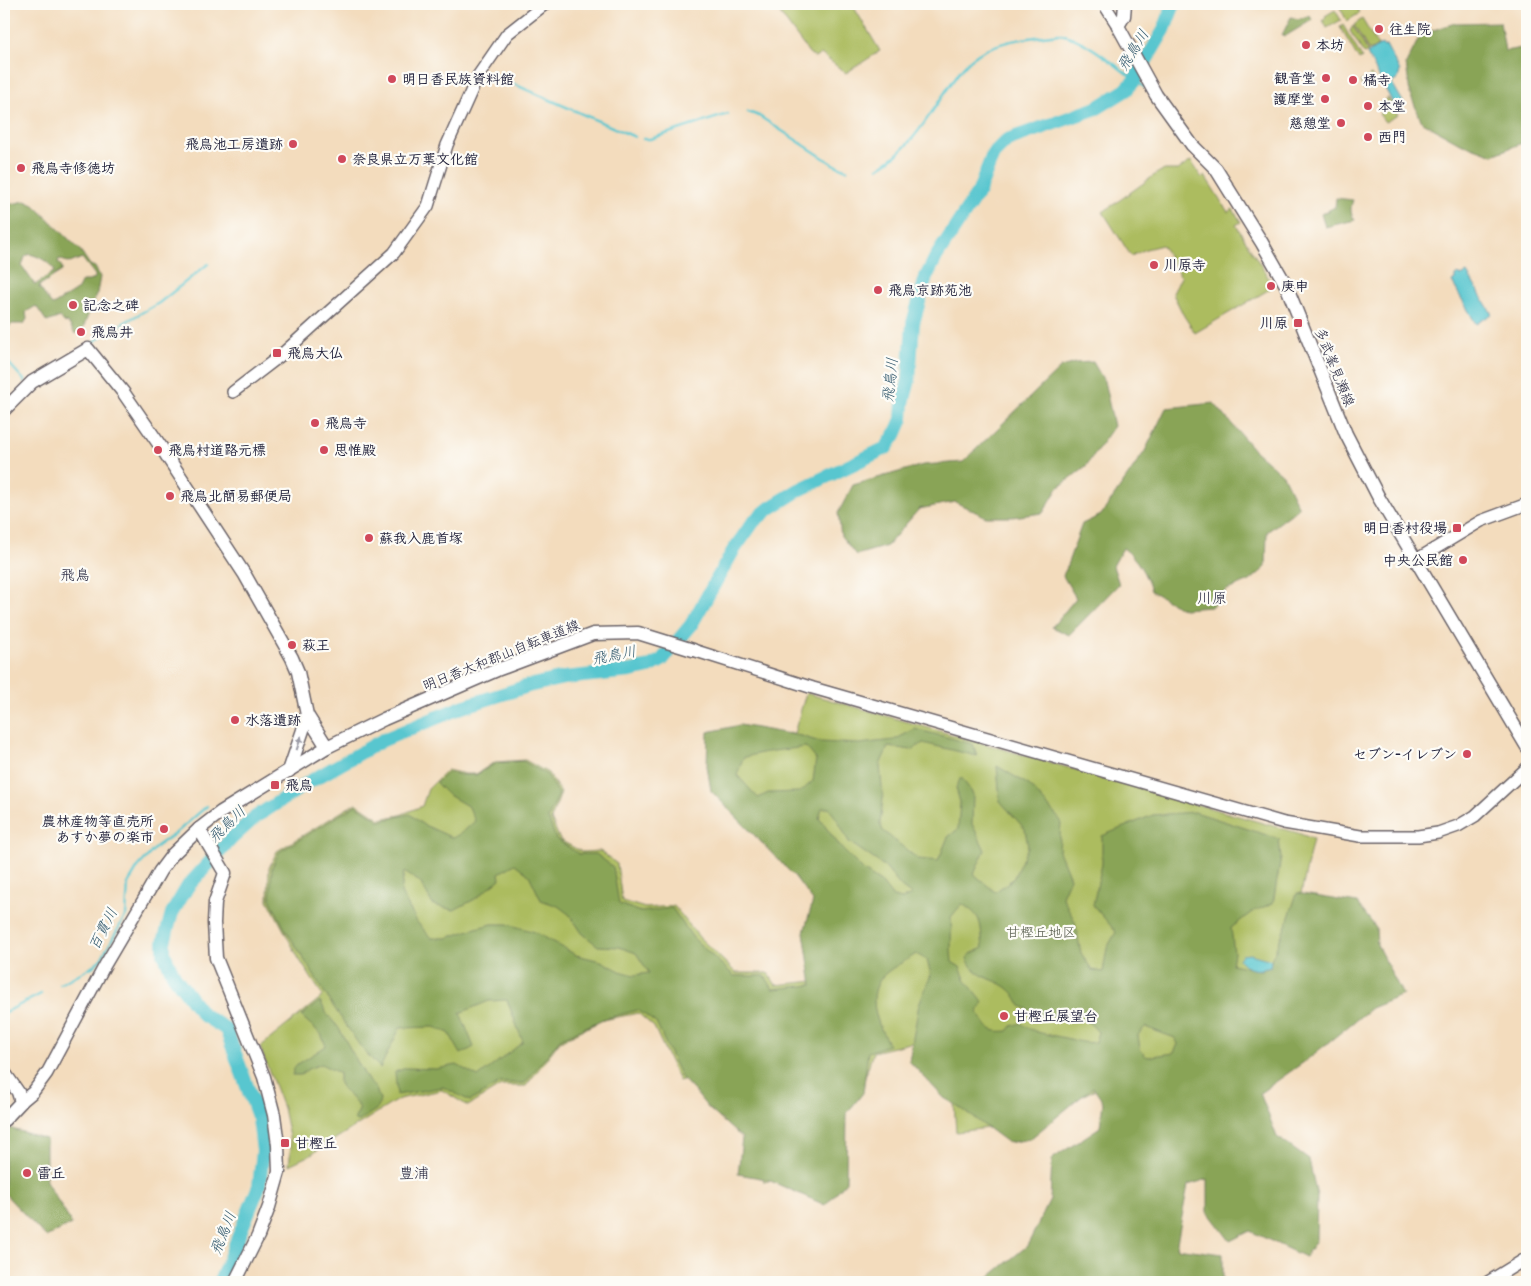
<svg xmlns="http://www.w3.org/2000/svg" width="1531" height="1286" font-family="Mali,'Klee One',sans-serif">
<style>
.green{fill:#acbc5f;stroke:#676f4d}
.forest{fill:#89a456;stroke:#566348;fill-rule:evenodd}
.water{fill:#59c6cf;stroke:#3e7485}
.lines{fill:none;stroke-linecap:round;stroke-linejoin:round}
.stream{stroke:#59c6cf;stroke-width:2.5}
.river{stroke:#59c6cf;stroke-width:14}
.tertiary-casing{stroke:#6b6368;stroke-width:14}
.secondary-casing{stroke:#6b6368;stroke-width:15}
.tertiary{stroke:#fff;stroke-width:11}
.secondary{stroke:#fff;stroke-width:12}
.oneway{fill:#9c9ca7}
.poi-dot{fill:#d1495b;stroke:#fdfcf7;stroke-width:2}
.labels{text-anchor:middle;stroke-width:4.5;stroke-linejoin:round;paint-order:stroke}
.poi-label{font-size:14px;font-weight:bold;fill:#22223b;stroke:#fdfcf7;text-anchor:start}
.street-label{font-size:14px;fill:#22223b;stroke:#fdfcf7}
.park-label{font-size:14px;fill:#525848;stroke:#fdfcf7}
.water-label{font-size:15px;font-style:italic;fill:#355b6f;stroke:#fdfcf7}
.neighbourhood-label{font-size:15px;fill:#22223b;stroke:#fdfcf7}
</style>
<rect width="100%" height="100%" fill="#fdfcf7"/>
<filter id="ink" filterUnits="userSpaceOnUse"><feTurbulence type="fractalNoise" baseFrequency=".02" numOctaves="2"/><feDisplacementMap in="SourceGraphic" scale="10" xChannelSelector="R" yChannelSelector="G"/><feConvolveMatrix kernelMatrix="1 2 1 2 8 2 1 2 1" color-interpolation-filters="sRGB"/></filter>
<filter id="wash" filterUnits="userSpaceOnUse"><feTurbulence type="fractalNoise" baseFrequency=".0096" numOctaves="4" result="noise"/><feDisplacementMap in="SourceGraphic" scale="20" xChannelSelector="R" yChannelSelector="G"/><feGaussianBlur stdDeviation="1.12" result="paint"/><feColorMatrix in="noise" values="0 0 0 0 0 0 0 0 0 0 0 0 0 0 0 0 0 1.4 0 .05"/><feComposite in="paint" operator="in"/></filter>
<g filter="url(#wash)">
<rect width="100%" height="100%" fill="#f3dcbd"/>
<g class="green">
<path d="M 791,4 L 852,4 L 880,51 L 846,73 L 821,54 L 815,58 L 809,53 L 778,11 Z"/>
<path d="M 1347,4 L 1354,4 L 1360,13 L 1347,21 L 1340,8 Z"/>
<path d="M 1335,10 L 1341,20 L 1327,28 L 1323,20 L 1326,18 L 1325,16 Z"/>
<path d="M 1362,19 L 1378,46 L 1369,51 L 1354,25 Z"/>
<path d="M 1343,25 L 1362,58 L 1359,60 L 1340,27 Z"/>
<path d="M 1353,26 L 1368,52 L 1364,54 L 1350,31 Z"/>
<path d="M 1371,75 L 1376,84 L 1365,90 L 1360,82 Z"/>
<path d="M 1388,98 L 1398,115 L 1385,122 L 1379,114 L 1383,110 L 1380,103 Z"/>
<path d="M 1191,161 L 1202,178 L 1205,176 L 1228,212 L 1233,209 L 1241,222 L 1236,225 L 1271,282 L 1268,284 L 1270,289 L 1195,333 L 1184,316 L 1174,296 L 1173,293 L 1181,277 L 1162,245 L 1146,249 L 1131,256 L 1103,212 L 1159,172 L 1165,170 L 1178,170 Z"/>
<path d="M 806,693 L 1298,833 L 1313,839 L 1300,899 L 1383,986 L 1102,1085 L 1072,1102 L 1004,1126 L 956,1132 L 953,1088 L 918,1041 L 873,1052 L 860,1093 L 840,1112 L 830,1167 L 764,1182 L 756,1126 L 719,1069 L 679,1081 L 654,1027 L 638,1013 L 603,1020 L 560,1041 L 526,1086 L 501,1086 L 468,1106 L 442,1090 L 399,1099 L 308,1156 L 289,1165 L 291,1147 L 283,1108 L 260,1047 L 323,996 L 299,959 L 268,900 L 269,868 L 277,851 L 356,803 L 380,819 L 400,815 L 422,806 L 428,789 L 447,770 L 465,774 L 476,774 L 495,762 L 525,760 L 548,773 L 561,793 L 551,819 L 560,840 L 582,852 L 600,851 L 617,864 L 622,901 L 645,908 L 674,906 L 699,937 L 736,973 L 768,973 L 776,985 L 814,981 L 836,904 L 718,783 L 746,736 L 794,733 Z"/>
</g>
<g class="forest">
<path d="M 1310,16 L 1312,20 L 1284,37 L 1282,35 L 1291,17 L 1298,19 Z"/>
<path d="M 1500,22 L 1505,51 L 1527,47 L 1527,141 L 1493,155 L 1458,142 L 1422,122 L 1410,94 L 1406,64 L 1421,34 L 1455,23 Z"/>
<path d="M 1336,198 L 1353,200 C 1350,208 1350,214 1355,220 L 1325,227 L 1321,214 L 1335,207 Z"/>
<path d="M 25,201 L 34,205 L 80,250 L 90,265 L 95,267 L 100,277 L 97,293 L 85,323 L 82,331 L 75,334 L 69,324 L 64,322 L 60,317 L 47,322 L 36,306 L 26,312 L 27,319 L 24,324 L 12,324 L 4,332 L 4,204 L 7,205 ZM 29,254 C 39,256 49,262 55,271 L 35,285 L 22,266 L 25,257 ZM 82,258 L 95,275 L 95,278 L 89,281 L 82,281 L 78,289 L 53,305 L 51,304 L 39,287 L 40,285 L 62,271 L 62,267 L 58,262 L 59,259 L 70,263 Z"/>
<path d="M 1093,362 L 1104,381 L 1114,426 L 1086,466 L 1058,488 L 1043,513 L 1012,517 L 986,517 L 955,502 L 919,509 L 887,546 L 856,555 L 841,536 L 838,513 L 853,485 L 923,465 L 963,462 L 1061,367 L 1075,363 Z"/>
<path d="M 1214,403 L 1254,450 L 1283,475 L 1299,508 L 1267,532 L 1266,567 L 1250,581 L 1227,590 L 1211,607 L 1183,609 L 1151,591 C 1146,574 1137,558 1123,548 L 1113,566 L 1119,584 L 1069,635 L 1052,627 L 1076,598 L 1063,576 L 1082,524 L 1101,515 L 1145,451 L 1166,408 Z"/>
<path d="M 740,725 L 801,736 L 820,742 L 859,744 L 894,740 L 915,729 L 973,744 L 977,756 L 923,743 L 912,750 L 888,747 L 880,765 L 883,799 L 880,823 L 883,831 L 918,859 L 938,861 L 948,837 L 958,829 L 960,802 L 956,788 L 961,777 L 973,794 L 972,824 L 985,850 L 974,874 L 995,892 L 1013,879 L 1028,847 L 1025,829 L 1000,801 L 997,766 L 1029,785 L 1061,821 L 1059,851 L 1070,878 L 1062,896 L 1075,922 L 1081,953 L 1092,970 L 1103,972 L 1107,948 L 1116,932 L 1093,905 L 1102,864 L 1102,836 L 1153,815 L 1195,812 L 1279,839 L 1281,858 L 1273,903 L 1252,912 L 1231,928 L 1234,953 L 1232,964 L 1260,970 L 1270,967 L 1271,960 L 1287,923 L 1297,893 L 1357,903 L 1376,928 L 1377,945 L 1403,995 L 1371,1008 L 1304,1062 L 1260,1093 L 1277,1137 L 1309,1160 L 1317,1196 L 1316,1240 L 1305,1257 L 1250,1231 L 1230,1241 L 1208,1212 L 1208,1179 L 1188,1185 L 1176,1248 L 1223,1254 L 1223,1282 L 964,1282 L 984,1281 L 1027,1246 L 1050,1200 L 1052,1159 L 1100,1127 L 1103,1102 L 1093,1087 L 1030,1139 L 1008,1143 L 958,1106 L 944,1098 L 909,1061 L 919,1004 L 931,975 L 927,960 L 916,954 C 906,961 890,968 883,976 C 865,996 878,1025 889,1045 L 868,1052 L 863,1093 L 847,1113 L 846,1182 L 825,1205 L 766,1179 L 738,1174 L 742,1138 L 708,1108 L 696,1093 L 681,1077 L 656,1023 L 638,1010 L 603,1019 L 560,1039 L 525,1083 L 500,1083 L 470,1101 L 443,1087 L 397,1095 L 395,1072 L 406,1068 L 436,1069 L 457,1065 L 478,1077 L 523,1042 L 507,1000 L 489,1001 L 460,1013 L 474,1047 L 461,1054 L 449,1033 L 434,1027 L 400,1028 L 380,1068 L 360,1046 L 331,1003 L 284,927 L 270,899 L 272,867 L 279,852 L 356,805 L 380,821 L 410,814 L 422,824 L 453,838 L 464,831 L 475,821 L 469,807 L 447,794 L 436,783 L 448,772 L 461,775 L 476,775 L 496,763 L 523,761 L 547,775 L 559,794 L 548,818 L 556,839 L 579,854 L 596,854 L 613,867 L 619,904 L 641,912 L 672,908 L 693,938 L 734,976 L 765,976 L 773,989 L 812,985 L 804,932 L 813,901 L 795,877 L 711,791 L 707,766 L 708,732 ZM 806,747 L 816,759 L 813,781 L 800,792 L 768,793 L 758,798 L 737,775 L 743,758 C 762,751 785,750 806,747 ZM 822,808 L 829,808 L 838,821 L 849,842 L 884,866 L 901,887 L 912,895 L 902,899 L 893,897 L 882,883 L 864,871 L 842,849 L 819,818 ZM 515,864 L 529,875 L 541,900 L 558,906 L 570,915 L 582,933 L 598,946 L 619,947 L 636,953 L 649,973 L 634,975 L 620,971 L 601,961 L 576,955 L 535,932 L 507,924 L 492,924 L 476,928 L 447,938 L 431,938 L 417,922 L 401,893 L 404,872 L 420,882 L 433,905 L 454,910 L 475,899 L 500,879 L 499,873 ZM 962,904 C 984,917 980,925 983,948 L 972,953 L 967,958 C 975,980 996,977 1010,990 C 1015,994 1018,1001 1021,1006 C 1029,1010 1039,1014 1048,1015 C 1075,1017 1077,1008 1098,1032 L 1095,1042 C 1084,1044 1076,1040 1065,1038 C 1048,1034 1034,1034 1021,1023 L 1012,1026 L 1008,1031 C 988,1033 987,1027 978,1012 L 983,1002 L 966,981 L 960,967 L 952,962 C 950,947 952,932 951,917 ZM 1145,1027 L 1175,1038 L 1178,1044 L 1174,1053 L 1146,1057 L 1140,1049 L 1138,1035 Z"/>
<path d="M 320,1001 L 327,1014 L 338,1027 L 367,1079 L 376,1089 L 380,1100 L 378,1108 L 359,1121 L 354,1120 L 360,1108 L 339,1084 L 339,1073 L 321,1064 L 308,1069 L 301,1075 L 292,1075 L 295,1066 L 326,1046 L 321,1034 L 301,1016 Z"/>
<path d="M 9,1128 L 46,1139 L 46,1181 L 72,1224 L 46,1237 L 4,1193 L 4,1152 Z"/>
</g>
<g class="water">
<path d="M 1382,44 L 1384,47 L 1386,45 L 1400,71 L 1398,79 L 1392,83 L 1405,105 L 1396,109 L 1367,54 Z"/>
<path d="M 1467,273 L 1492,314 L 1476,324 L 1452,282 L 1455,280 L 1455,276 L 1458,274 L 1461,276 Z"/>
<path d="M 1250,954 L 1271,960 L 1270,967 C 1257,971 1248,971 1239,959 L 1242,955 Z"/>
</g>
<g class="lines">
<g class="stream">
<path d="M 500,78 L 635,137"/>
<path d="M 748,112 L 759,116 L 833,164 L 847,170"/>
<path d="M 643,139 L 650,139 L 728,114"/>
<path d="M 878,168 C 910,150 928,117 948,88 C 956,77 963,64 975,56 C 1000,39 1030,38 1059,34 C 1085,37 1122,71 1144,87"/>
<path d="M 90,345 L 104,334 L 159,303 L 208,264"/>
<path d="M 4,358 L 25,381 L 24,382"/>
<path d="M 4,401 L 9,397"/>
<path d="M 60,984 L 92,967 L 101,959 L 126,915 L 128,884 L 138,867 L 157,846 L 176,833 L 207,806"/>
<path d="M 4,1013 L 41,994"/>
</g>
<path class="river" d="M 220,1282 L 259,1186 L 263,1151 L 259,1119 L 226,1029 L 203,1015 L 174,976 L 164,954 L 164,942 L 172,913 L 188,886 L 232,838 L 254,818 L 309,782 L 383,740 L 462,707 L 528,686 L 564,678 L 631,671 L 649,667 L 662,660 L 691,625 L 733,551 L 754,521 L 770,508 L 799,490 L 886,448 L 895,435 L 902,419 L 903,403 L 909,380 L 913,323 L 926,277 L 936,257 L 979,191 L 993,154 L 1007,140 L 1097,108 L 1126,90 L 1134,81 L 1164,30 L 1174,4"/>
</g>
</g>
<g filter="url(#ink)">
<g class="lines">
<g class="tertiary-casing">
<g id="tertiary">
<path d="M 1104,4 L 1118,26"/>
<path d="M 233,392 L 280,356 L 394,253 L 428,206 L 447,145 L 478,76 L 507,34 L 545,4"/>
<path d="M 1416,560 L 1481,521 L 1527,504"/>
<path d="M 693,650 L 813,688 L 1284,823 L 1360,836 L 1418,836 L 1438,833 L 1458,826 L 1475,816 L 1527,768"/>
<path d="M 21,1102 L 33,1092 L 47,1073 L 105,965 L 148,892"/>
<path d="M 1488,1282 L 1527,1258"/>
</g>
</g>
<g class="secondary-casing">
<g id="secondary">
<path d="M 1125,4 L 1124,16 L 1118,26 L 1156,95 L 1192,145 L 1216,169 L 1262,243 L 1286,285 L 1346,434 L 1379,498 L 1527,747"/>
<path d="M 4,410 L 32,382 L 88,349 L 123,392 L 161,447 L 245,575 L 292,658 L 298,672 L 307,715 L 327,747"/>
<path d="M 289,771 L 303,730 L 307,715"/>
<path d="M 199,829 L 225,873 L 215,902 L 214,923 L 216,958 L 264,1077 L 274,1115 L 278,1145 L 279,1172 L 269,1207 L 258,1236 L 235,1282"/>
<path d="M 148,892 L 160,871 L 172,855 L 199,829 L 221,812 L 327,747 L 384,719 L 497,670 L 593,634 L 638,633 L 693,650"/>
<path d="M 4,1072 L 18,1092 L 21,1102 L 4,1120"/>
</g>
</g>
<use href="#tertiary" class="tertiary"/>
<use href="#secondary" class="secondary"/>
</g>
<defs><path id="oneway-solid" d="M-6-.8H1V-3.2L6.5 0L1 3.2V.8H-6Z" transform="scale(1.25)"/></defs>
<use class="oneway" href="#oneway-solid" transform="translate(299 743) rotate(-71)"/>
</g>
<g class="poi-dot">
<circle cx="1379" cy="29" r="5"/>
<circle cx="1306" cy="45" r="5"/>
<circle cx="1326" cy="78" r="5"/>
<circle cx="392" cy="79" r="5"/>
<circle cx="1353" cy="80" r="5"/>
<circle cx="1325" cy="99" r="5"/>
<circle cx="1368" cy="106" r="5"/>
<circle cx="1341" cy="123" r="5"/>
<circle cx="1368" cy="137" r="5"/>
<circle cx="293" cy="144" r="5"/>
<circle cx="342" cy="159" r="5"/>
<circle cx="21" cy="168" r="5"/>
<circle cx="1154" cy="265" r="5"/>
<circle cx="1271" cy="286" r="5"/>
<circle cx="878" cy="290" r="5"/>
<circle cx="73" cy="305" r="5"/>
<rect x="1293" y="318" width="10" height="10" rx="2.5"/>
<circle cx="81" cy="332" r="5"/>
<rect x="272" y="348" width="10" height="10" rx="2.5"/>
<circle cx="315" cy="423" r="5"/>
<circle cx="158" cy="450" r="5"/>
<circle cx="324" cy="450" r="5"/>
<circle cx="170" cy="496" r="5"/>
<rect x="1452" y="523" width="10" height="10" rx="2.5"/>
<circle cx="369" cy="538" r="5"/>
<circle cx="1463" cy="560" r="5"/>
<circle cx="292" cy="645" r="5"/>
<circle cx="235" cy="720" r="5"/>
<circle cx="1467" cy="754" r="5"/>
<rect x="270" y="780" width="10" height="10" rx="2.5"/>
<circle cx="164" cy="829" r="5"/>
<circle cx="1004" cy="1016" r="5"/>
<rect x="280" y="1138" width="10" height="10" rx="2.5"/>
<circle cx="27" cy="1173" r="5"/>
</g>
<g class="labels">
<g class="poi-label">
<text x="1389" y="34">往生院</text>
<text x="1316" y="50">本坊</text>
<text x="1316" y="83" text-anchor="end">観音堂</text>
<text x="402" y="84">明日香民族資料館</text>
<text x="1363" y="85">橘寺</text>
<text x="1315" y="104" text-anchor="end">護摩堂</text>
<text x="1378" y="111">本堂</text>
<text x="1331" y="128" text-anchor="end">慈憩堂</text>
<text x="1378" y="142">西門</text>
<text x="283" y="149" text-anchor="end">飛鳥池工房遺跡</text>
<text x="352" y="164">奈良県立万葉文化館</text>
<text x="31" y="173">飛鳥寺修徳坊</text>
<text x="1164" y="270">川原寺</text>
<text x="1281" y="291">庚申</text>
<text x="888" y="295">飛鳥京跡苑池</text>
<text x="83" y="310">記念之碑</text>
<text x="1288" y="328" text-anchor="end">川原</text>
<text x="91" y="337">飛鳥井</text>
<text x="287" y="358">飛鳥大仏</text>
<text x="325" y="428">飛鳥寺</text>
<text x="168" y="455">飛鳥村道路元標</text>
<text x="334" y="455">思惟殿</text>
<text x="180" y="501">飛鳥北簡易郵便局</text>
<text x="1447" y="533" text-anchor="end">明日香村役場</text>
<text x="379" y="543">蘇我入鹿首塚</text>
<text x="1453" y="565" text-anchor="end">中央公民館</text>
<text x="302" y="650">萩王</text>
<text x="245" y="725">水落遺跡</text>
<text x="1457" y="759" text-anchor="end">セブン-イレブン</text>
<text x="285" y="790">飛鳥</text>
<text x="154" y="826" text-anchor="end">農林産物等直売所<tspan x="154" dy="16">あすか夢の楽市</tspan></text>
<text x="1014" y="1021">甘樫丘展望台</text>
<text x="295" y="1148">甘樫丘</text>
<text x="37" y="1178">雷丘</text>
</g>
<g class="street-label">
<text transform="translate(1335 367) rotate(68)" y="5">多武峯見瀬線</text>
<text transform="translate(501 655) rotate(-22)" y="5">明日香大和郡山自転車道線</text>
</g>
<g class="park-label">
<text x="1041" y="937">甘樫丘地区</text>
</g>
<g class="water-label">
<text transform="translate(1133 50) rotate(-58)" y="5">飛鳥川</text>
<text transform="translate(890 380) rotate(-84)" y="5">飛鳥川</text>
<text transform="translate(614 655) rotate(-11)" y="5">飛鳥川</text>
<text transform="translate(227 824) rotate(-44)" y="5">飛鳥川</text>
<text transform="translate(103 929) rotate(-63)" y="5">百貫川</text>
<text transform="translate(223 1233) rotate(-68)" y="5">飛鳥川</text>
</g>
<g class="neighbourhood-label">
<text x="75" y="580">飛鳥</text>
<text x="1212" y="603">川原</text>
<text x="414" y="1178">豊浦</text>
</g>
</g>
<rect width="1531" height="1286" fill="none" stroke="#fdfcf7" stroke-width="20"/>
</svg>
